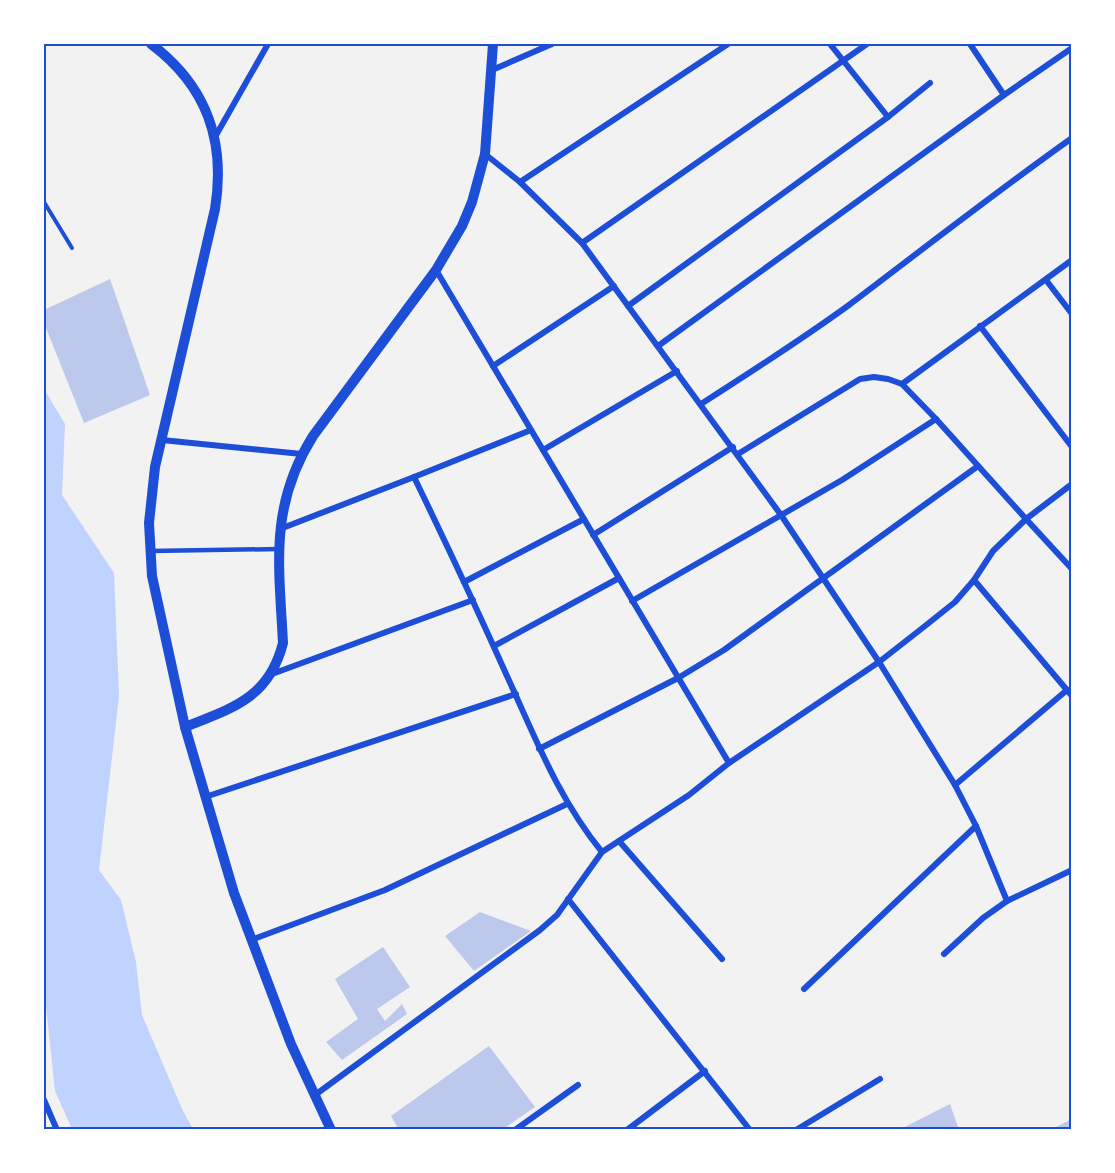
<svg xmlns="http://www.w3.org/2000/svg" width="1115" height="1173" font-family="'Open Sans',sans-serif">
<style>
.water{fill:#bfd3fe}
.building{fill:#bdc9ec}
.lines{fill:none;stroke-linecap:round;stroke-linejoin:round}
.path{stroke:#1d4ed8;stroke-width:4}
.service{stroke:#1d4ed8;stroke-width:4.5}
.minor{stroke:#1d4ed8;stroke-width:6}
.tertiary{stroke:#1d4ed8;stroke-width:10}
.neatline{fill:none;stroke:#1d4ed8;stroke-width:2}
</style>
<rect width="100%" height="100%" fill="#f2f2f2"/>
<path class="water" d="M 44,389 L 65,424 L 62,495 L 114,573 L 119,696 L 99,870 L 121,900 L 136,962 L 142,1015 L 183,1111 L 193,1129 L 72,1129 L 55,1091 L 44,987 Z"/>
<g class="building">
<path d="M 110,279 L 150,395 L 84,423 L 44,323 L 44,310 Z"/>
<path d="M 480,912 L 531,931 L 474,971 L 445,936 Z"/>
<path d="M 383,947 L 410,987 L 377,1009 L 385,1021 L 402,1004 L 407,1014 L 342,1060 L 326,1042 L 358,1019 L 335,979 Z"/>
<path d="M 489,1046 L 535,1107 L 502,1130 L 399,1130 L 391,1116 Z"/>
<path d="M 950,1104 L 959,1130 L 899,1130 Z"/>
<path d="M 1072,1119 L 1072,1130 L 1050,1130 Z"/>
</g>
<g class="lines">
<path class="path" d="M 44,202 L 72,248"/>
<path class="service" d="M 150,551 L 279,549"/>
<g class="minor">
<path d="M 830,44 L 888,117"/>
<path d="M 970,44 L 1004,95"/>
<path d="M 492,70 L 552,44"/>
<path d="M 215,137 L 268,44"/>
<path d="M 485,154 L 520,182 L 582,243 L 781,515 L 879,662 L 955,785 L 976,826 L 1007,901"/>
<path d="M 520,182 L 728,44"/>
<path d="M 582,243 L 867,44"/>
<path d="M 436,270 L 729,763"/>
<path d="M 1046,280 L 1072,314"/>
<path d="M 628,306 L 888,117 L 930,83"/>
<path d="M 980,326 L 1072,447"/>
<path d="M 658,346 L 1004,95 L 1072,48"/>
<path d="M 493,366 L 614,286"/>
<path d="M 902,384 L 1072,260"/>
<path d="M 701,404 C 751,372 801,340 849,305 C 923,249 996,192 1072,138"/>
<path d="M 162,440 L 302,454"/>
<path d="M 543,450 L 677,371"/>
<path d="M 414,477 C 446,543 477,609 507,676 C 536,739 558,798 602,852"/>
<path d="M 1072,484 L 1026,519 L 1072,569"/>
<path d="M 280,529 L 414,477 L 531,430"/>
<path d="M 593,535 L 733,447"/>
<path d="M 974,580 L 1072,696"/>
<path d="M 464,582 L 584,519"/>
<path d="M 632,601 L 842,480 L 936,419"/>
<path d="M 494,646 L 619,578"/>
<path d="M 272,674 L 473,600"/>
<path d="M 539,749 L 678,678 L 724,650 L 978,466"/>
<path d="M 955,785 L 1067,690"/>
<path d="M 205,797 L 516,694"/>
<path d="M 619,841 L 722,959"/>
<path d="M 568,899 L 750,1130"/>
<path d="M 251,940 L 385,890 L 567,804"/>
<path d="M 944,954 L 983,918 L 1007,901 L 1072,870"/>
<path d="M 804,989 L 976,826"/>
<path d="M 315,1095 L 540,930 L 557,915 L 602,852 L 689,795 L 729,763 L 879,662 L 925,626 L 955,602 L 974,580 L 993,551 L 1026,519 L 936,419 L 902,384 L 888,379 L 874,377 L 860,379 L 738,454"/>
<path d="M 44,1100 L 57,1130"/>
<path d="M 515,1130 L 578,1085"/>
<path d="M 627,1130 L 705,1071"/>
<path d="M 796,1130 L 880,1079"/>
</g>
<g class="tertiary">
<path d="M 151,44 C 207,86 226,141 215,209 L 155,467 L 149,523 L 152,576 L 185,727 L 234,893 L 291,1044 L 331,1130"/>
<path d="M 185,727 C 233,708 269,698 283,643 C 279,565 269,506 313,436 L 436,270 L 462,226 L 472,202 L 485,154 L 493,44"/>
</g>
</g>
<rect width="1115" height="1173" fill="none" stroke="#ffffff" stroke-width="90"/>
<rect x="45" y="45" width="1025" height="1083" class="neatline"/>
</svg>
